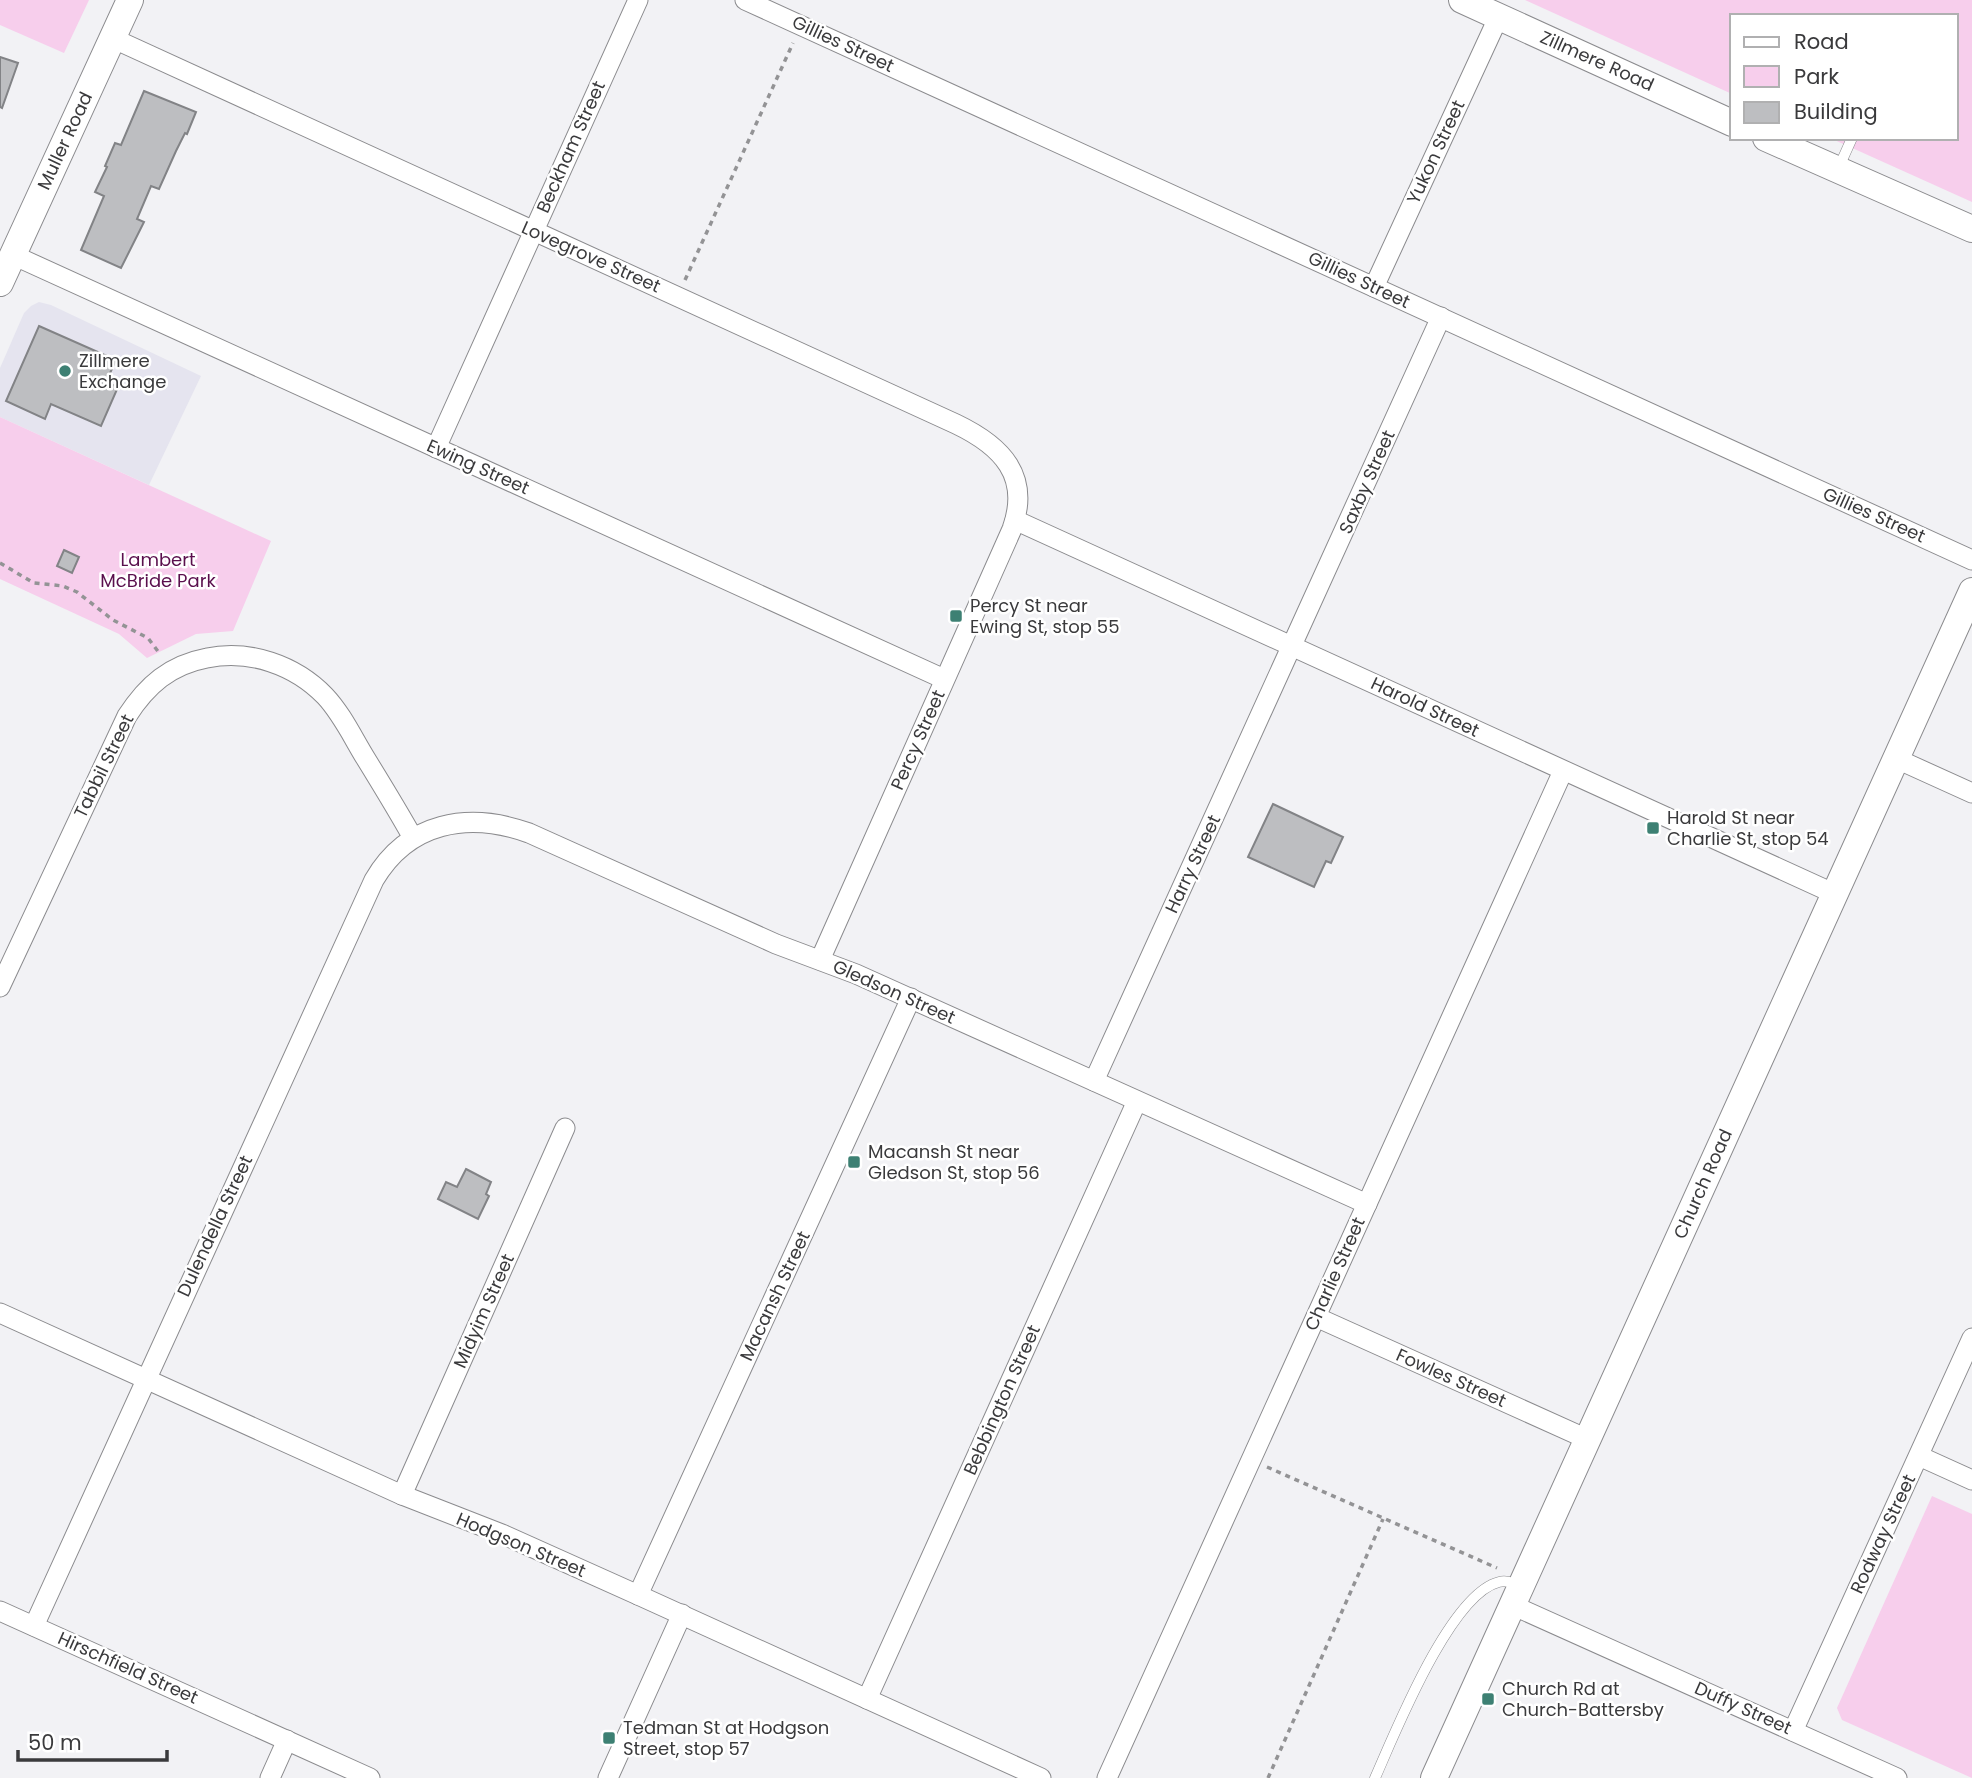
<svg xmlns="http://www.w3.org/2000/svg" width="1972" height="1778" font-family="Poppins,sans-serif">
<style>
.built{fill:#e5e4ef}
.green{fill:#f7ceec}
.building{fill:#bdbec1;stroke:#828386;stroke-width:2}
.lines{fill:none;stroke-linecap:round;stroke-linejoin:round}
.lane-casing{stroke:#8b8b8e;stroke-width:11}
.street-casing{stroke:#8b8b8e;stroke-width:21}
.secondary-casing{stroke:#8b8b8e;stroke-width:28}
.path{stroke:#939395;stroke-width:3.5;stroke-dasharray:5 5;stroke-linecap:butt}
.lane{stroke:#fff;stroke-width:10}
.street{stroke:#fff;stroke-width:19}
.secondary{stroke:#fff;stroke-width:26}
.poi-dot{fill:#3d8073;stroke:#fff;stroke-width:2.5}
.labels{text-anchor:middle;stroke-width:5;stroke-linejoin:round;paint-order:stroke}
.street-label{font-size:18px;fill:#3a3a3c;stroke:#fff}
.poi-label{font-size:18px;fill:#3a3a3c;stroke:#fff;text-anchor:start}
.park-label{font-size:18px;fill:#5a0f4d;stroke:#fff}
</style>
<rect width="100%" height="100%" fill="#f2f2f5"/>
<path class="built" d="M 39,302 L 51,305 L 201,376 L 149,485 L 0,417 L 0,368 L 24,313 L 31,306 Z"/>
<g class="green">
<path d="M 0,0 L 89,0 L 64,53 L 0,25 Z"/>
<path d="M 1525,0 L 1972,0 L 1972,202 L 1830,138 L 1956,138 L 1956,16 L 1732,16 L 1732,94 Z"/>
<path d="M 0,417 L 271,541 L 233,631 L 196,634 L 147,658 L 119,634 L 0,579 Z"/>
<path d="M 1932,1496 L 1972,1514 L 1972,1778 L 1842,1720 L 1837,1708 Z"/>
</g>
<g class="building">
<path d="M 0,57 L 18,63 L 2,108 L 0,107 Z"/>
<path d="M 144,91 L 196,112 L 187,134 L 185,133 L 176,151 L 159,189 L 151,186 L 137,219 L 144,222 L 121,268 L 81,250 L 104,196 L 95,192 L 107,167 L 105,166 L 115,143 L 121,145 Z"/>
<path d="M 39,326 L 116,360 L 106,382 L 118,387 L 101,426 L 51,404 L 45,419 L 6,401 Z"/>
<path d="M 64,550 L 79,557 L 72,573 L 57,566 Z"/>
<path d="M 1273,804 L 1343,837 L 1331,863 L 1326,861 L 1314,887 L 1248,857 Z"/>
<path d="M 466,1169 L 491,1182 L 486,1194 L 489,1196 L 478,1219 L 438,1199 L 446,1182 L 457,1187 Z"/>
</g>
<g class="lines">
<g class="lane-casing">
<g id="lane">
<path d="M 1839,167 L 1852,138"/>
<path d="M 1375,1778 C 1395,1733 1450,1594 1499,1582 C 1507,1580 1512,1583 1520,1586"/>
</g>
</g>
<g class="street-casing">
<g id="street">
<path d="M 745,0 L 1972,560"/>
<path d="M 112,38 L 956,424 C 1002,446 1031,476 1012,529 L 820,960"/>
<path d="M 13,255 L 944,679"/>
<path d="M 1374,287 L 1499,16"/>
<path d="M 436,448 L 638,0"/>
<path d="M 1015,520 L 1835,894"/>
<path d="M 1897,759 L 1972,793"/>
<path d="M 0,987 L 127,716 C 147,685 170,665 207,658 C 249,649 295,665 325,696 C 342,714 353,738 366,759 C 382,785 398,811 413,838"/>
<path d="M 1094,1081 L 1441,317"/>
<path d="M 0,1313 L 402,1495 L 502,1534 L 638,1595 L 1041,1778"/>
<path d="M 1316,1317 L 1587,1439"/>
<path d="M 1919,1456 L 1972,1480"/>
<path d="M 402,1495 L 565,1128"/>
<path d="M 638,1595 L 911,998"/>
<path d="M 1512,1605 L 1897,1778"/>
<path d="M 0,1611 L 370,1778"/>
<path d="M 34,1626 L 374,880 C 408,822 468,811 529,833 L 776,944 L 856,974 L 1367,1204"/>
<path d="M 867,1699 L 1137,1101"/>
<path d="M 1793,1731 L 1972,1338"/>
<path d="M 270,1778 L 287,1740"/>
<path d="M 608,1778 L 682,1614"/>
<path d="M 1107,1778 L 1563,771"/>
</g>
</g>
<g class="secondary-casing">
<g id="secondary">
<path d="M 1462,0 L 1732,123"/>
<path d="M 1766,138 L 1972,229"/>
<path d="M 0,283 L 130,0"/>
<path d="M 1434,1778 L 1972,591"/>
</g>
</g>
<g class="path">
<path d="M 685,280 L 793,43"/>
<path d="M 0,563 L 34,583 L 63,586 L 77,592 L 113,620 L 148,638 L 160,654"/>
<path d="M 1267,1467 L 1497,1568"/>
<path d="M 1268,1778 L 1383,1519"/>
</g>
<use href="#lane" class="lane"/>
<use href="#street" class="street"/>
<use href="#secondary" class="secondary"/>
</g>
<g class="poi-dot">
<circle cx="65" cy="371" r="7"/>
<rect x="949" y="609" width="14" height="14" rx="3.5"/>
<rect x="1646" y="821" width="14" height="14" rx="3.5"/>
<rect x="847" y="1155" width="14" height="14" rx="3.5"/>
<rect x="1481" y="1692" width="14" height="14" rx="3.5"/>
<rect x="602" y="1731" width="14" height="14" rx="3.5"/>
</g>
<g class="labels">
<g class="street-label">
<text transform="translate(843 44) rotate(25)" y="6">Gillies Street</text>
<text transform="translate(1597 61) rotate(24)" y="6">Zillmere Road</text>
<text transform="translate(65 141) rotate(-65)" y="6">Muller Road</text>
<text transform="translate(571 147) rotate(-66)" y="6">Beckham Street</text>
<text transform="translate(1436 152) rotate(-65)" y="6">Yukon Street</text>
<text transform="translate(591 257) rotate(24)" y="6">Lovegrove Street</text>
<text transform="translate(1359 280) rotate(25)" y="6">Gillies Street</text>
<text transform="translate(478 467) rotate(24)" y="6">Ewing Street</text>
<text transform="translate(1367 482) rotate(-66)" y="6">Saxby Street</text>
<text transform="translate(1874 515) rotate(24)" y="6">Gillies Street</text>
<text transform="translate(1425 707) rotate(25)" y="6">Harold Street</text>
<text transform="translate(918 740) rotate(-66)" y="6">Percy Street</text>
<text transform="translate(104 766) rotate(-64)" y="6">Tabbil Street</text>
<text transform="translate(1193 864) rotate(-65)" y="6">Harry Street</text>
<text transform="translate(894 992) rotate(24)" y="6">Gledson Street</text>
<text transform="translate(1703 1184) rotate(-66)" y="6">Church Road</text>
<text transform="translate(215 1226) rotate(-65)" y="6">Dulendella Street</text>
<text transform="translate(1335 1274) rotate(-66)" y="6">Charlie Street</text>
<text transform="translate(775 1296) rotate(-65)" y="6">Macansh Street</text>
<text transform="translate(484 1311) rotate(-66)" y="6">Midyim Street</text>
<text transform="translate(1451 1378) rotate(24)" y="6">Fowles Street</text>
<text transform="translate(1002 1400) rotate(-66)" y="6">Bebbington Street</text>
<text transform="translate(1883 1534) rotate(-65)" y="6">Rodway Street</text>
<text transform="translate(521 1545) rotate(23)" y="6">Hodgson Street</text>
<text transform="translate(128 1668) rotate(24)" y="6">Hirschfield Street</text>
<text transform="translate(1743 1708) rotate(24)" y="6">Duffy Street</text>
</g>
<g class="poi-label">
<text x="79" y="367">Zillmere<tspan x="79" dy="21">Exchange</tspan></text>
<text x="970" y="612">Percy St near<tspan x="970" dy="21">Ewing St, stop 55</tspan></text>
<text x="1667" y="824">Harold St near<tspan x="1667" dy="21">Charlie St, stop 54</tspan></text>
<text x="868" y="1158">Macansh St near<tspan x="868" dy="21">Gledson St, stop 56</tspan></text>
<text x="1502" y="1695">Church Rd at<tspan x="1502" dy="21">Church-Battersby</tspan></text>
<text x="623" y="1734">Tedman St at Hodgson<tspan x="623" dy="21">Street, stop 57</tspan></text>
</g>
<g class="park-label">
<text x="158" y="566">Lambert<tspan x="158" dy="21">McBride Park</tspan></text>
</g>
</g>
<rect x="1730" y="14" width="228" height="126" fill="#ffffff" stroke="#b0b0b1" stroke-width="2"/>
<rect x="1744" y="37" width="35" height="10" fill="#ffffff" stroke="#b0b0b1" stroke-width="2"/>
<text x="1794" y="49" font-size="21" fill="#3a3a3c">Road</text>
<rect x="1744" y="66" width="35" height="21" fill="#f7ceec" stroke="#b0b0b1" stroke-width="2"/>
<text x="1794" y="84" font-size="21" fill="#3a3a3c">Park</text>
<rect x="1744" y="102" width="35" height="21" fill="#bdbec1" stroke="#b0b0b1" stroke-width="2"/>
<text x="1794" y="119" font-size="21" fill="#3a3a3c">Building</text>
<path d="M18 1750v10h149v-10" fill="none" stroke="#3a3a3c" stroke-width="3.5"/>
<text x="28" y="1750" font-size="21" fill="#3a3a3c" stroke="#ffffff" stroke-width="5" paint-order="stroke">50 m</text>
</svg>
